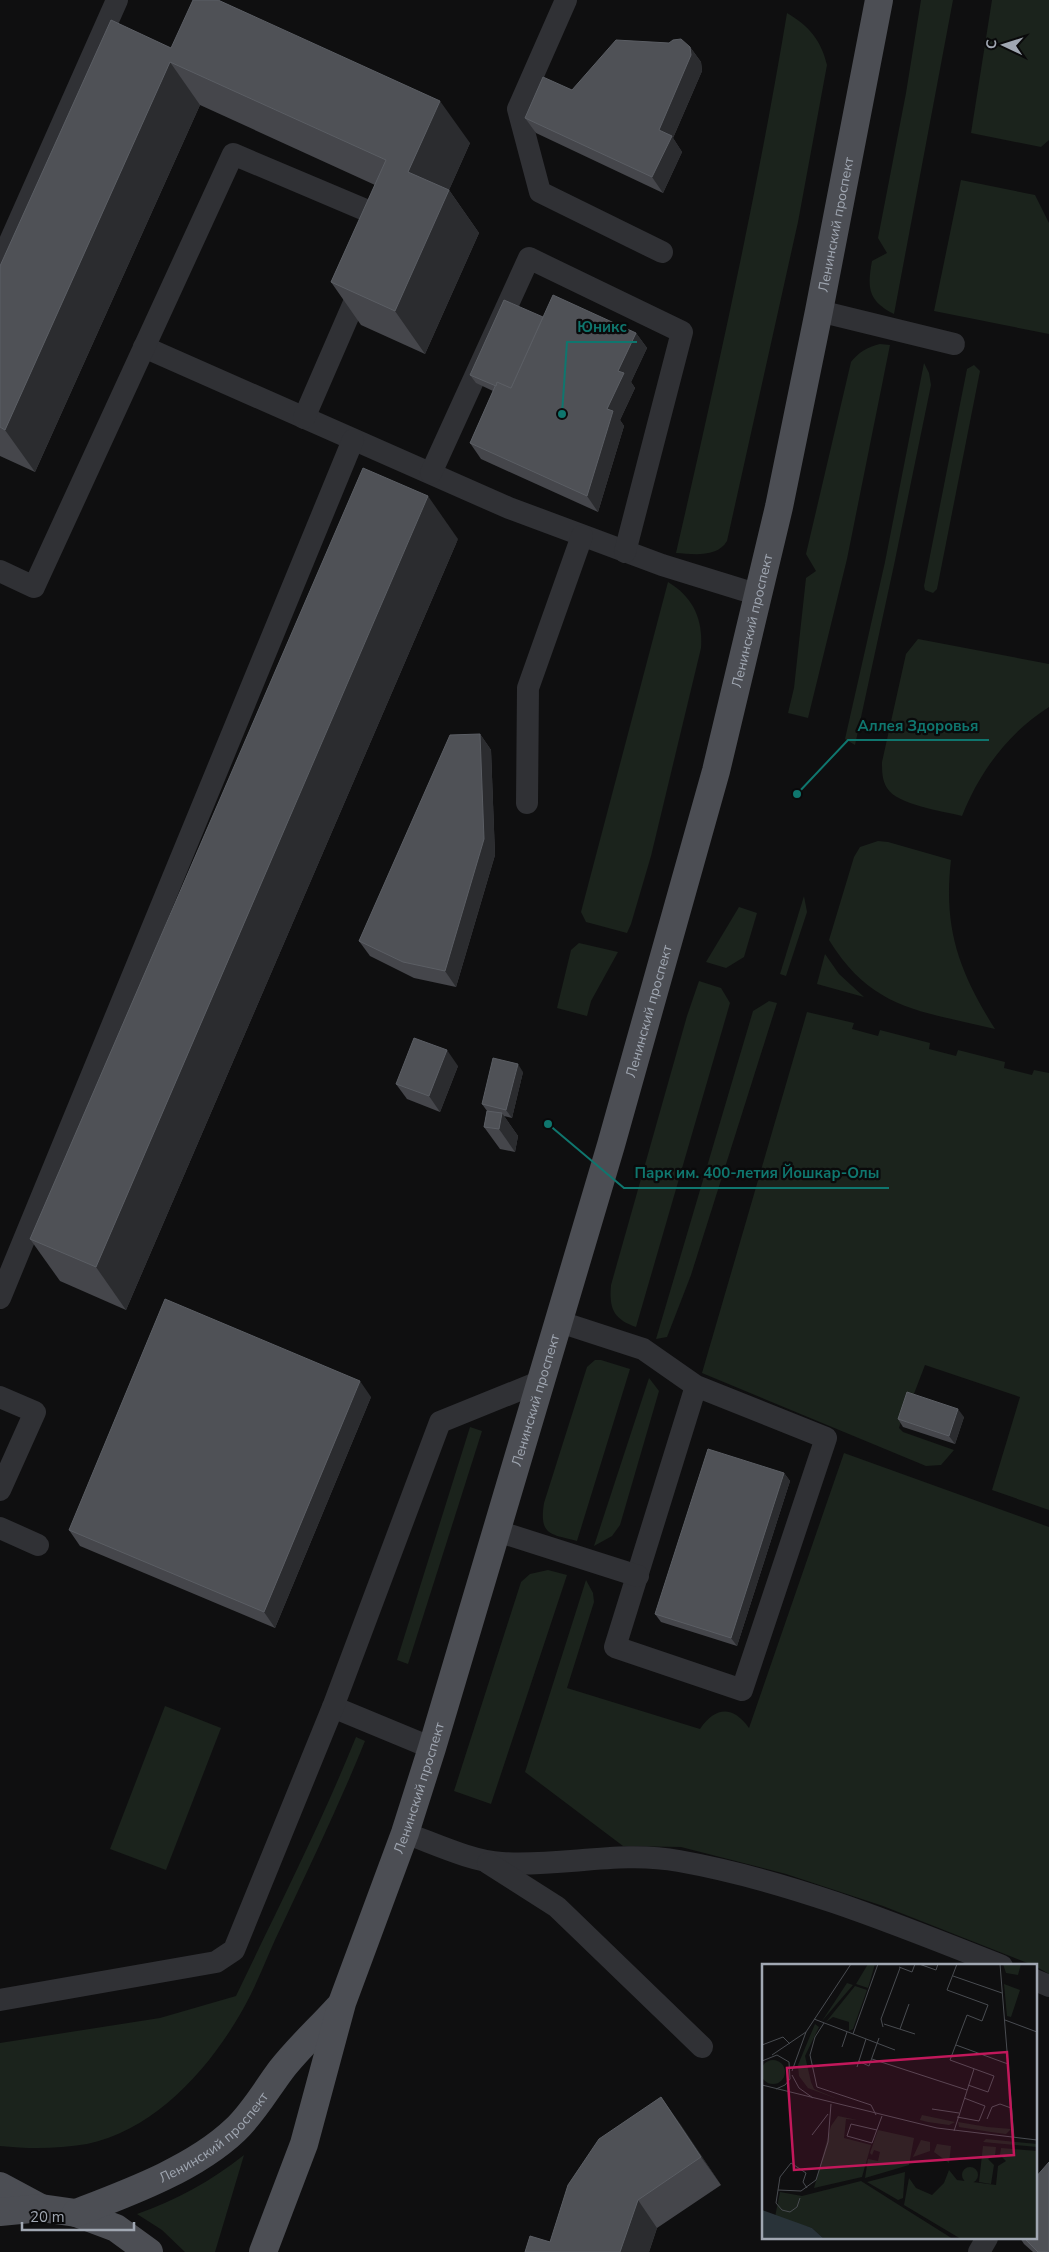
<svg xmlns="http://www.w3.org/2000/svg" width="1049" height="2252" font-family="'Nunito Sans',sans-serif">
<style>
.green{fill:#1b231c}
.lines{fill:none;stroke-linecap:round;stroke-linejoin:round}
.service{stroke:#303135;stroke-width:22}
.primary{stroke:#4c4e54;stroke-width:28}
.wall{fill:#45464b}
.shaded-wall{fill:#2b2c2f}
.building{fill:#4f5156;stroke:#5b5e64}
.labels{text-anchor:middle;stroke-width:4.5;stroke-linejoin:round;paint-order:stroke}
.street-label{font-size:14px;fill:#a0a7b2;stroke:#0a0a0b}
.inset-road{fill:none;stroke:#494c51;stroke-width:1}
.view{fill:#c2185b;fill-opacity:0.15;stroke:#c2185b;stroke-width:2.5}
.inset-edge{fill:none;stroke:#a0a7b2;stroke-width:2.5}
.leader{fill:none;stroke:#0f766e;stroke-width:2}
.callout-dot{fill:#0f766e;stroke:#0a0a0b;stroke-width:2}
.callout-label{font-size:15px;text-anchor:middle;font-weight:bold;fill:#0f766e;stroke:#0a0a0b;stroke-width:4.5;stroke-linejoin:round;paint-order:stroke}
</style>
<rect width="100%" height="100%" fill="#0f0f10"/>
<g class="green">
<path d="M 921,0 L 953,0 L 894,314 C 868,301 867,288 872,261 L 887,253 L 878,238 L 906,93 Z"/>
<path d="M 992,0 L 1049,0 L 1049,140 L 1041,147 L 971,133 Z"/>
<path d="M 787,13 C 809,26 821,40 827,65 L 798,222 L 727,541 C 717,558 693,554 676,553 C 717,374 757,194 787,13 Z"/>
<path d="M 961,180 L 1035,195 L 1049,223 L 1049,334 L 934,311 Z"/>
<path d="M 880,344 L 890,345 L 847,559 L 808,718 L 788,713 L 794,688 L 806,578 L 816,571 L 806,554 L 851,362 C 859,352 867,347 880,344 Z"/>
<path d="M 924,363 L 929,373 L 931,385 L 894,565 L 855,745 L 845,739 L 885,562 Z"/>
<path d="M 974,365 L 980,371 L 937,589 L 933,593 L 925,590 L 924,586 L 967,369 Z"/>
<path d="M 668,582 C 693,597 703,619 701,648 L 651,856 L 631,924 L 627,933 L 586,922 L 581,912 Z"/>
<path d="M 918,639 L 1049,664 L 1049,707 C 1008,733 980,771 962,816 C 943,811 897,805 887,788 C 882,780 882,771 882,762 L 906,654 Z"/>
<path d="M 878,841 L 888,842 L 951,860 C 943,928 959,972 995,1029 C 921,1011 872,1010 829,940 L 854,857 L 860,847 Z"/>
<path d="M 804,896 L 807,912 L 786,976 L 780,974 Z"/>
<path d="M 739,907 L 757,913 L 744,957 L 726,968 L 706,962 Z"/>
<path d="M 579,943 L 618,952 L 591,1001 L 587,1016 L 557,1008 L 571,950 Z"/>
<path d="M 825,954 L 839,974 L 864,997 L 817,984 Z"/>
<path d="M 699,981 L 721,988 L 730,1003 L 636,1327 C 613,1319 609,1308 611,1285 L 687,1016 Z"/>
<path d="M 769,1001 L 777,1003 L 691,1275 L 667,1337 L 656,1339 L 753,1011 Z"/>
<path d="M 807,1012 L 854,1023 L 852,1029 L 878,1036 L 880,1030 L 930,1043 L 929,1049 L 956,1056 L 958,1050 L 1005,1062 L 1004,1068 L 1032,1075 L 1034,1070 L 1049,1073 L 1049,1510 L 992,1490 L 1020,1397 L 925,1365 L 912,1399 L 908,1398 L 899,1428 L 903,1432 L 954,1450 L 941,1465 L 926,1466 L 702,1373 Z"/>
<path d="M 595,1360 L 601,1360 L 630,1369 L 577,1541 C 550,1534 539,1535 544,1503 L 587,1367 Z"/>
<path d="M 649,1378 L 659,1391 L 620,1525 L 612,1536 L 594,1546 Z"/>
<path d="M 470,1427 L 482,1431 L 408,1664 L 397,1660 Z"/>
<path d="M 844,1453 L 1049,1527 L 1049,1974 L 1035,1966 L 883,1906 L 786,1874 L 681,1847 L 623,1846 L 525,1772 L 586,1580 L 593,1593 L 594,1602 L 567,1688 L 700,1729 C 716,1706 733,1706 749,1728 Z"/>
<path d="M 548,1570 L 567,1575 L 491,1804 L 454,1791 L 521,1582 L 530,1574 Z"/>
<path d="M 165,1706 L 221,1728 L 166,1870 L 110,1849 Z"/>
<path d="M 356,1737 L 365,1741 C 340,1803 311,1863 283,1923 C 271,1947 262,1972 250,1996 C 218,2059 160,2129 87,2144 C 57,2149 29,2149 0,2146 L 0,2043 L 160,2018 L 236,1996 C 277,1910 320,1826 356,1737 Z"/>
<path d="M 244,2155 L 215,2252 L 185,2252 L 162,2230 L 137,2214 C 177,2200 211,2181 244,2155 Z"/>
</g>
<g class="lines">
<g class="service">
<path d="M 566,0 L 518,109 L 540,192 L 662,252"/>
<path d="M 0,264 L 117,0"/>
<path d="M 819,311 L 954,344"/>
<path d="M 144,347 L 509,508 L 662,565 L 759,595"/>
<path d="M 304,418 L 363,282"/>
<path d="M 431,473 L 529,258 L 682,332 L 625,552"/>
<path d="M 0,571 L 34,587 L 233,154 L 389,220 L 388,223"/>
<path d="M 527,803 L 528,688 L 582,536"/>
<path d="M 0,1298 L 353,440"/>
<path d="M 557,1321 L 643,1349 L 696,1386 L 826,1438 L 742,1690 L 615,1647 L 696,1386"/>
<path d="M 0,1397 L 35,1412 L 0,1490"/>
<path d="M 0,1528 L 38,1545"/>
<path d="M 497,1531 L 638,1576"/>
<path d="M 333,1707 L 432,1748"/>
<path d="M 405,1833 C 433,1843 473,1862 502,1863 C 561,1867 620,1850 679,1861 C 791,1881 896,1924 1002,1966"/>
<path d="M 488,1863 L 557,1907 L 702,2047"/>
<path d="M 1035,1980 L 1049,1986"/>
<path d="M 0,2000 L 216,1962 L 234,1950 L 333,1707 L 440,1422 L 539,1382"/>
<path d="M 979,2252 L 987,2238"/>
</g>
<g class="primary">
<path d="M 0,2186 L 41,2208"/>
<path d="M 0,2212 L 41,2208 L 76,2213 L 116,2228 L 149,2252"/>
<path id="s1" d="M 76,2213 C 128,2193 194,2169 235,2130 C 254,2112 266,2090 281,2070 C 298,2048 320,2028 338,2008"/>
<path id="s2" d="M 263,2252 L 304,2144 L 342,2003 L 405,1833 L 432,1748 L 611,1145 L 716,771 L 779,507 L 819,311 L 879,0"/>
</g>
</g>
<g class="wall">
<path d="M 690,47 L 701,62 L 702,71 L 673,138 L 682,152 L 663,193 L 536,133 L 525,118 L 572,90 Z"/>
<path d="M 171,48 L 470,143 L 449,190 L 479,233 L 425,354 L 361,325 L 331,282 L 375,185 L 200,105 L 35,472 L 0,456 L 0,266 Z"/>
<path d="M 543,317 L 636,333 L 647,348 L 631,382 L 635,388 L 620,420 L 624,426 L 598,512 L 481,459 L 470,443 L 493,391 L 476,383 L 470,375 Z"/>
<path d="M 458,539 L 126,1310 L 60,1281 L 30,1239 Z"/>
<path d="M 480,734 L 491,750 L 495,855 L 456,987 L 414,978 L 370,956 L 359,941 Z"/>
<path d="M 458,1066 L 440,1112 L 407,1099 L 396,1084 Z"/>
<path d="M 523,1072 L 512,1118 L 504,1116 L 518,1136 L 515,1152 L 500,1149 L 484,1127 L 487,1111 L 482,1104 Z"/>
<path d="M 371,1397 L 275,1628 L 80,1546 L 69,1530 Z"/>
<path d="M 964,1417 L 955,1444 L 903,1427 L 898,1419 Z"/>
<path d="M 784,1473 L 790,1481 L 737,1646 L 661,1622 L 655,1614 Z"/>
<path d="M 661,2097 L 721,2185 L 657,2228 L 649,2252 L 525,2252 L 550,2242 Z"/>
<path d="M 1020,2238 L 1035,2238 L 1049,2252 L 1033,2252 L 1024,2244 Z"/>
</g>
<g class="shaded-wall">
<path d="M 690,47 L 701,62 L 702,71 L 673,138 L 682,152 L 663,193 L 652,177 L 659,130 Z"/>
<path d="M 170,62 L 200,105 L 35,472 L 5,430 Z"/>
<path d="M 440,101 L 470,143 L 449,190 L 479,233 L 425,354 L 395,311 L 408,172 Z"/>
<path d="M 636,333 L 647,348 L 631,382 L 635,388 L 620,420 L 624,426 L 598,512 L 587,496 L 607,409 L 618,371 Z"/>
<path d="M 428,496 L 458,539 L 126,1310 L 96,1267 Z"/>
<path d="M 480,734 L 491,750 L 495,855 L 456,987 L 445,971 Z"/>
<path d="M 447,1050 L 458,1066 L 440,1112 L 429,1096 Z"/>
<path d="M 518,1064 L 523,1072 L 512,1118 L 506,1110 Z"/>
<path d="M 502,1113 L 518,1136 L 515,1152 L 499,1129 Z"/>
<path d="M 360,1381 L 371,1397 L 275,1628 L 264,1612 Z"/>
<path d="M 958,1409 L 964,1417 L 955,1444 L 949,1436 Z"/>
<path d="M 784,1473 L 790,1481 L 737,1646 L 731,1638 Z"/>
<path d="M 661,2097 L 681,2125 L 721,2185 L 701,2157 Z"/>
<path d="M 638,2200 L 657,2228 L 649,2252 L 620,2252 Z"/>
</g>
<g class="building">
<path d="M 193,0 L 218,0 L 440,101 L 408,172 L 449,190 L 395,311 L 331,282 L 386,160 L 170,62 L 5,430 L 0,427 L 0,266 L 111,20 L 171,48 Z"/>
<path d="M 681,39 L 690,47 L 691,55 L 659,130 L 672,136 L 652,177 L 525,118 L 543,77 L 572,90 L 616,40 L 669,43 L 673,40 Z"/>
<path d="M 553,295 L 636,333 L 618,371 L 624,373 L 607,409 L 613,411 L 587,496 L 470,443 L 497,382 L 511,388 Z"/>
<path d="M 504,300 L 543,317 L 511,388 L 497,382 L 496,386 L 470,375 Z"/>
<path d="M 363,468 L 428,496 L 96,1267 L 30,1239 Z"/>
<path d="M 480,734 L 484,839 L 445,971 L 403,962 L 359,941 L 450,735 Z"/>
<path d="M 414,1038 L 447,1050 L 429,1096 L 396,1084 Z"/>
<path d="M 493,1058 L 518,1064 L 506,1110 L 482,1104 Z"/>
<path d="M 487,1111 L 502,1113 L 499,1129 L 484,1127 Z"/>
<path d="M 165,1299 L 360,1381 L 264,1612 L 69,1530 Z"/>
<path d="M 907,1392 L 958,1409 L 949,1436 L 898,1419 Z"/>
<path d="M 708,1449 L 784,1473 L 731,1638 L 655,1614 Z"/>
<path d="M 661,2097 L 701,2157 L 638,2200 L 620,2252 L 525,2252 L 530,2236 L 550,2242 L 568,2185 L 599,2139 Z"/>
<path d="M 1049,2162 L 1049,2252 L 1038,2252 L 1024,2238 L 1035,2238 L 1035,2178 Z"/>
</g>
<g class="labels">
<g class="street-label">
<text dy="5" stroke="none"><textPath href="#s2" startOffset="2109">Ленинский проспект</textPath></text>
<text dy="5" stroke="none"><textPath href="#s2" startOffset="1704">Ленинский проспект</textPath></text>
<text dy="5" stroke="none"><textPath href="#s2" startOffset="1300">Ленинский проспект</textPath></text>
<text dy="5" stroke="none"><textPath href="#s2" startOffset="895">Ленинский проспект</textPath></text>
<text dy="5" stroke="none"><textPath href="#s2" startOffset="490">Ленинский проспект</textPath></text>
<text dy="5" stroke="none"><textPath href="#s1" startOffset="159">Ленинский проспект</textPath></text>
</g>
</g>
<g transform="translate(762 1964)">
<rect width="275" height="275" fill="#0f0f10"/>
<path d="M 106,0 L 113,0 L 106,24 L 94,20 ZM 241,0 L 259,0 L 256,11 L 244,9 ZM 85,19 L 91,21 L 60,57 ZM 242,20 L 258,26 L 249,53 L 245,52 ZM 93,22 L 105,26 L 91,65 L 87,67 L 87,58 L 71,53 L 64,58 ZM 53,60 L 57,63 L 43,92 L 49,118 L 52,125 L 78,136 L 46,124 L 37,112 L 36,101 ZM-1 108a12 12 0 1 1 24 0a12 12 0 1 1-24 0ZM 160,151 L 193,158 L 187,161 L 166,158 L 158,156 ZM 76,152 L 95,156 L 84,155 L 82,174 L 109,181 L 100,213 L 52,224 L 69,162 ZM 196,158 L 225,163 L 249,165 L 244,170 L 229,168 L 197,163 ZM 116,166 L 152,174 L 147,201 L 103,214 L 106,195 L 116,197 L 118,188 L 112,186 L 110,191 L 108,189 ZM 224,175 L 275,180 L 275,183 L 221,178 ZM 159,176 L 168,178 L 168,187 L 151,193 ZM 175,180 L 189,182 L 187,199 L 172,188 ZM 221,182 L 234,183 L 233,191 L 226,195 L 232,201 L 229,220 L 217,218 ZM 239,184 L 275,187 L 275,275 L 199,275 L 142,241 L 147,214 L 154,224 L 170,231 L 182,219 L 187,206 L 195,216 L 234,221 L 236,202 L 244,197 L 238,191 ZM200 211a8 8 0 1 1 16 0a8 8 0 1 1-16 0ZM 143,208 L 141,234 L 136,236 L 105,218 ZM 99,217 L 148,248 L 191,275 L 62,275 L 50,264 L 13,253 L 18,228 L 40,232 Z" fill="#1b231c"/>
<path d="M 0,246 L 50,264 L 62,275 L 0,275 Z" fill="#293339"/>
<path class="inset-road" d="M 157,0 L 174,6 L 176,0M 195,0 L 185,26 L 226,41 L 220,57 L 205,51 L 188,96 L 232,112 L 226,128 L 206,121M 238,0 L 252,174M 137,3 L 150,8 L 153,0M 191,12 L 240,29M 52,55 L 133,86M 243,56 L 275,68M 62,59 L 53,73 L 48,91 L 55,123 L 109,141 L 114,151M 122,60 L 153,70M 121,63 L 119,55 L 138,4M 138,65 L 147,40M 91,70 L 116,0M 0,81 L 21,73 L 28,80M 194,81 L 246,100M 80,83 L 85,68M 10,91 L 44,68 L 89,0M 110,95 L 205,126M 0,97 L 15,91 L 27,98 L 28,115 L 23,121 L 14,125M 96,97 L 107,102 L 117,74M 95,103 L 104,75M 30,107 L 44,68M 30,111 L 37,124 L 51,134M 0,121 L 175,164 L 275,176M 170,145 L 197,149M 195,153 L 217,157 L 223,142 L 202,134M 225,155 L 230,143 L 238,140 L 249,144M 115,166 L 89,160 L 85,172 L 110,179 L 120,152M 192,167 L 212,105M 50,171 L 66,150M 16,226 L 18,213 L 29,199 L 44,209 L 41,218 L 45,224M 38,234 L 35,243 L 28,248 L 20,246 L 14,239 L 16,226 L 39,227 L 54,216 L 66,178 L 69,140"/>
<path class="view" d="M 245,88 L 252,191 L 32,206 L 25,104 Z"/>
<rect width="275" height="275" class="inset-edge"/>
</g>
<path class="leader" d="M562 414L567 342H637M797 794L848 740H989M548 1124L624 1188H889"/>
<g class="callout-dot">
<circle cx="562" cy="414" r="5"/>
<circle cx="797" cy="794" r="5"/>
<circle cx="548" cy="1124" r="5"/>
</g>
<g class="callout-label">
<text x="602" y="332">Юникс</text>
<text x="918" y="731">Аллея Здоровья</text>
<text x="757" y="1178">Парк им. 400-летия Йошкар-Олы</text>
</g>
<g transform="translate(1004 45) rotate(274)" stroke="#0a0a0b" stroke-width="4" paint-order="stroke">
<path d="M0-4L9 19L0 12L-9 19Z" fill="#a0a7b2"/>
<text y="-8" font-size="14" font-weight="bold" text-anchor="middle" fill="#a0a7b2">С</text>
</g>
<path d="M22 2222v8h112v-8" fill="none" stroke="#a0a7b2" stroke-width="2.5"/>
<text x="30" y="2222" font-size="15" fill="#a0a7b2" stroke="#0a0a0b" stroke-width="4" paint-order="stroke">20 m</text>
</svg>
